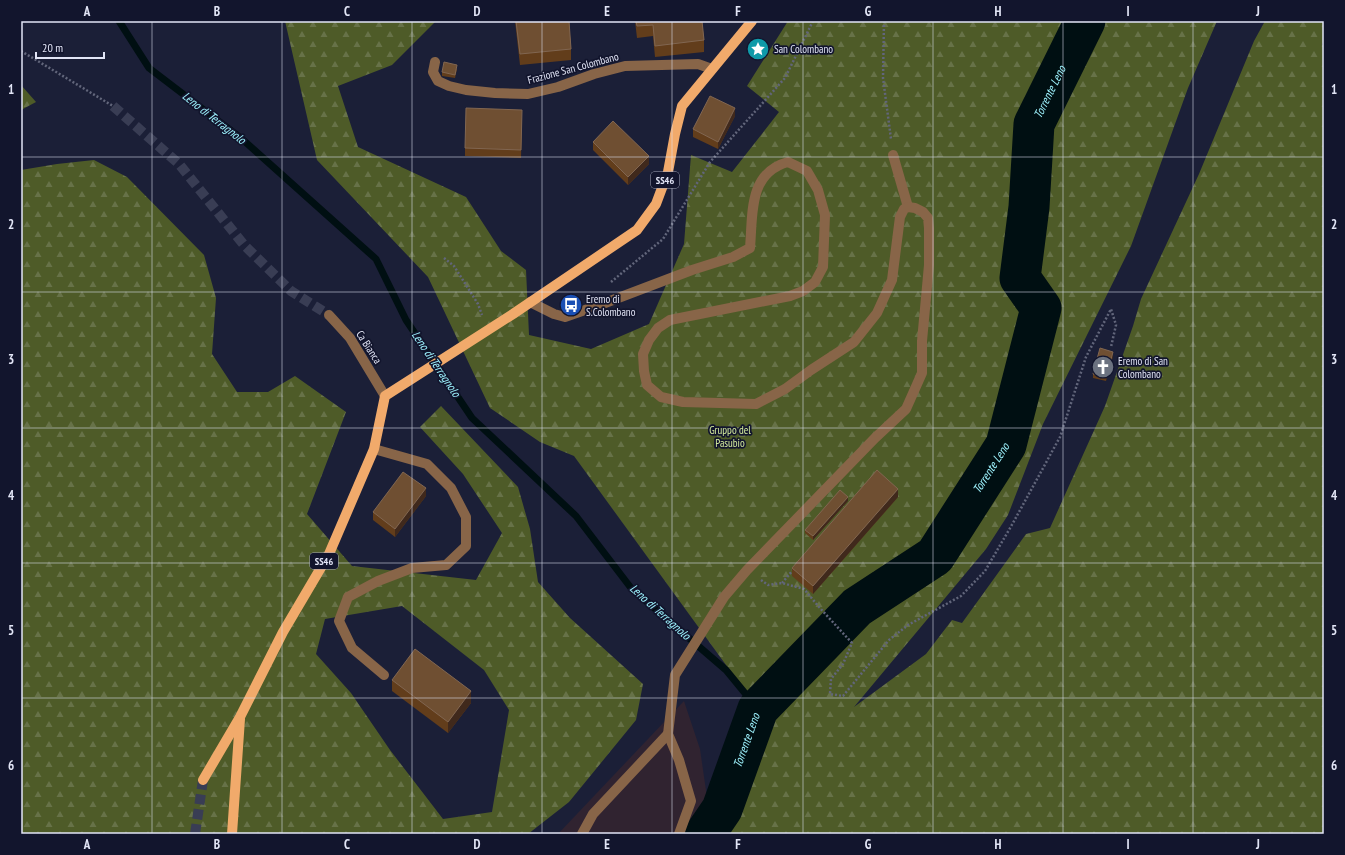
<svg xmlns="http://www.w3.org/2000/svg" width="1345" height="855" font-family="'PT Sans Narrow',sans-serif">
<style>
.industrial{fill:#302330}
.forest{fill:url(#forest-firs);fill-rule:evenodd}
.water{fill:url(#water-waves)}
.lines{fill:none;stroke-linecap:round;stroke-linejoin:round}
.stream{stroke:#000f12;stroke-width:7}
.river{stroke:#000f12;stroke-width:41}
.minor-tunnel{stroke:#393d54;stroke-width:10;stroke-dasharray:10 5;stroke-linecap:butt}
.major-tunnel{stroke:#393d54;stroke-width:10;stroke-dasharray:10 5;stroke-linecap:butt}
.path{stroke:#62667b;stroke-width:2.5;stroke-dasharray:2 2;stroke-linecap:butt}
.minor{stroke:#886548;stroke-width:10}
.major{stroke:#f1aa6b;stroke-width:10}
.wall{fill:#623d1b}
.shaded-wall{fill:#40291c}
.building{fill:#6f4f32;stroke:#816651}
.grid{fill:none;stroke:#e2e5f6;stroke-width:1;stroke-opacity:0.55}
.labels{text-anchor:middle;stroke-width:3.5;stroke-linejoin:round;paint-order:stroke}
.shield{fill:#12152d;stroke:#a4a7ba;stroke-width:1}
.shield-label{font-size:10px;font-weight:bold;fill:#e2e5f6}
.poi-label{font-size:11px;fill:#e2e5f6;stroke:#12152d;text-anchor:start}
.street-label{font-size:11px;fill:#e2e5f6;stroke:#12152d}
.park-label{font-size:11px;fill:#d7ee9e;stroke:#12152d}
.water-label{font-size:12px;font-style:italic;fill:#9ef4ff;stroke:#12152d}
.neatline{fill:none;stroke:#e2e5f6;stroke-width:1.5}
.grid-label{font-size:13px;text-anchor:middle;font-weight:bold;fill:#e2e5f6}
</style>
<defs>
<pattern id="forest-firs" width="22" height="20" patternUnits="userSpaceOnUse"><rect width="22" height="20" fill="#4e5b28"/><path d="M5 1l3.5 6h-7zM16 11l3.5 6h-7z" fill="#677248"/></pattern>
<pattern id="water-waves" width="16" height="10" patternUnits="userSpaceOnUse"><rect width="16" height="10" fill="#000f12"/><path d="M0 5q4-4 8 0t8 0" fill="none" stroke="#253235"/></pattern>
</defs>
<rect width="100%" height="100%" fill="#1b1f37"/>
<path class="industrial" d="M 684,701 L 700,749 L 709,811 L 695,834 L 558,834 Z"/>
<g class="forest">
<path d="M 285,21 L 436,21 L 392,65 L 338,86 L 358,147 L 466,197 L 501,251 L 526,270 L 529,335 L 591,349 L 649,324 L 684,244 L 691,155 L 732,172 L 779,112 L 747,86 L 788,21 L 1217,21 L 1188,88 L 1131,246 L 1043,424 L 1008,515 L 986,549 L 854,707 L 926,654 L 952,620 L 962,623 L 1026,534 L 1050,528 L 1105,406 L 1133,326 L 1141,299 L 1199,174 L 1254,41 L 1265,21 L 1324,21 L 1324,39 L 1322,45 L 1324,45 L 1324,834 L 697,834 L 758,709 L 574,456 L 540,442 L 490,408 L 428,277 L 317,160 Z"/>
<path d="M 21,85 L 36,102 L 21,110 Z"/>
<path d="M 94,160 L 127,177 L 204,255 L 216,298 L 212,354 L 237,392 L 268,392 L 295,376 L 346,412 L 307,514 L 352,566 L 476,580 L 502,533 L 463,474 L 420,427 L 441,406 L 518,487 L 530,529 L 538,582 L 570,618 L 643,684 L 636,720 L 569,802 L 528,834 L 21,834 L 21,170 L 57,164 ZM 402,606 L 484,670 L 509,710 L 492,812 L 443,819 L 390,750 L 351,693 L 316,654 L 325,619 Z"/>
</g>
<path class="water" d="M 730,748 L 742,753 L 760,764 L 713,834 L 695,834 L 709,811 Z"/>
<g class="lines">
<path class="stream" d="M 119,21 L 149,68 L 242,139 L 376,259 L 406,320 L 472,418 L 576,516 L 631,588 L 726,670 L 758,709"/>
<path class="river" id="s1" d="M 705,834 L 722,809 L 758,709 L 857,607 L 935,556 L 1006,445 L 1041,308 L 1020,278 L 1029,207 L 1034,124 L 1085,21"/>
<path class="minor-tunnel" d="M 113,106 L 179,164 L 244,245 L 291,291 L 329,315"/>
<path class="major-tunnel" d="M 195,834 L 203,780"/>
<g class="path">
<path d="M 884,21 L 883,78 L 891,139"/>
<path d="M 21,51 L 113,106"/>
<path d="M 444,258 L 454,266 L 478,304 L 482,315"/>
<path d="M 611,282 L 663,239 L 710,162 L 785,78 L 813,21"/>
<path d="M 761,580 L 768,585 L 782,583 L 804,589 L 819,607 L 852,643 L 843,664 L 831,679 L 830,694 L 843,696 L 889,640 L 908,625 L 961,596 L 985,571 L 1013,523 L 1060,437 L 1086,357 L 1111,309 L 1116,325 L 1111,347"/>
<path d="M 782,583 L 793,570"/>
</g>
<g class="minor">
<path d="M 435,62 L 433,72 L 438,81 L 449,86 L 466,90 L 495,93 L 528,94 L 558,87 L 594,74 L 625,66 L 698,64 L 712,69"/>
<path d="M 893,155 L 908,207"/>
<path d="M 530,302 L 554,314 L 565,317 L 605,303 L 692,270 L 733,257 L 750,248 C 753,214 748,173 788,162 L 807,171 L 818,190 L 825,215 L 823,267 L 815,282 L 803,291 L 790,296 L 670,320 L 658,328 L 649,340 L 643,354 L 644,371 L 647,385 L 661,397 L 683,402 L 756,404 L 785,389 L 811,370 L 854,342 L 877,313 L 892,280 L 900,217 L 904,209 L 908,207 L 915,208 L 923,212 L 928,218 L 929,228 L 929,265 L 922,341 L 922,373 L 906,409 L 875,438 L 747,570 L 724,597 L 675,675 L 668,734 L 679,760 L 691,801 L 679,834"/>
<path d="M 329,315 L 350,338 L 385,396"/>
<path d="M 374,449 L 427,464 L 451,488 L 466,517 L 466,546 L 446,565 L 412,568 L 378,581 L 348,597 L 339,621 L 352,648 L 384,675"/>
<path d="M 582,834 L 593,814 L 668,734"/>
</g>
<g class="major">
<path d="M 203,780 L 240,717 L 283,632 L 329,554 L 374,449 L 385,396 L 513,314 L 637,230 L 656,204 L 668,172 L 675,134 L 682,106 L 752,21"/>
<path d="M 232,834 L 240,719"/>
</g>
</g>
<g class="wall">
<path d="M 515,21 L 569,21 L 571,49 L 571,60 L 520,65 Z"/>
<path d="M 635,21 L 702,21 L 704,40 L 704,52 L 655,57 L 653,36 L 637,38 Z"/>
<path d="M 457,69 L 455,78 L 442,76 L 442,72 Z"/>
<path d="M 735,116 L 718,149 L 693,137 L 693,129 Z"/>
<path d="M 522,118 L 521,158 L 465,156 L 465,148 Z"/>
<path d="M 593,142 L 649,164 L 628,185 L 593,150 Z"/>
<path d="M 1113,356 L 1106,381 L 1093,378 L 1093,374 Z"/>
<path d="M 426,496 L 395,537 L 373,520 L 373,512 Z"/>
<path d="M 898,497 L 813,594 L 792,576 L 792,568 Z"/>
<path d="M 848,501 L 813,540 L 805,533 L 805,530 Z"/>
<path d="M 392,680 L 471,703 L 448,733 L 392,691 Z"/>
</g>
<g class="shaded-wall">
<path d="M 735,108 L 735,116 L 718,149 L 718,142 Z"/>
<path d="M 649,156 L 649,164 L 628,185 L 628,177 Z"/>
<path d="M 1113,352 L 1113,356 L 1106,381 L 1106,377 Z"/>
<path d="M 426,488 L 426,496 L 395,537 L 395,529 Z"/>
<path d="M 898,489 L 898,497 L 813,594 L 813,586 Z"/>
<path d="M 848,497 L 848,501 L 813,540 L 813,536 Z"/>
<path d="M 471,691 L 471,703 L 448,733 L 448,722 Z"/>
</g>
<g class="building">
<path d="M 516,21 L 569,21 L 571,49 L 520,54 Z"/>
<path d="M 636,21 L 702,21 L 704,40 L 655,46 L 653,25 L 637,26 Z"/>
<path d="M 444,62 L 457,65 L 455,75 L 442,72 Z"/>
<path d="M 710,96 L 735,108 L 718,142 L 693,129 Z"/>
<path d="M 466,108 L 522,110 L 521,150 L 465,148 Z"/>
<path d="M 613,121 L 649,156 L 628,177 L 593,142 Z"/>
<path d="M 1100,348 L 1113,352 L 1106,377 L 1093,374 Z"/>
<path d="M 877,470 L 898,489 L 813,586 L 792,568 Z"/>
<path d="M 403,472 L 426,488 L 395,529 L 373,512 Z"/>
<path d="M 840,490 L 848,497 L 813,536 L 805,530 Z"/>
<path d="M 415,649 L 471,691 L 448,722 L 392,680 Z"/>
</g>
<path class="grid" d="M 152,21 L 152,834M 282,21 L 282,834M 412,21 L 412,834M 542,21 L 542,834M 672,21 L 672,834M 803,21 L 803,834M 933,21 L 933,834M 1063,21 L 1063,834M 1193,21 L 1193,834M 21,157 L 1324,157M 21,292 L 1324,292M 21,428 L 1324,428M 21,563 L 1324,563M 21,698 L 1324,698"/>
<defs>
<g id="sight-disc" transform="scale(1.15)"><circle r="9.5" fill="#0f9aa8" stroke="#12152d"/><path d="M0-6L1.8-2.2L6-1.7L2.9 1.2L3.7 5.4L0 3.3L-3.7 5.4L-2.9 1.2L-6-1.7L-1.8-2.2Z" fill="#fff"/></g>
<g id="bus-disc" transform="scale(1.15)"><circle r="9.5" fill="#1a4fb4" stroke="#12152d"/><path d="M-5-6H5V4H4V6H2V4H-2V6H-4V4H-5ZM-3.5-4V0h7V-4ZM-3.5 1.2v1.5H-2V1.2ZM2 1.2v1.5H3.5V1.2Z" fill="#fff"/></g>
<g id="church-disc" transform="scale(1.15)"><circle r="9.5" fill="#6b7280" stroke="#12152d"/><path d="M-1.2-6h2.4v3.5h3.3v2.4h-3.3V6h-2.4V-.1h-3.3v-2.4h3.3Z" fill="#fff"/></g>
</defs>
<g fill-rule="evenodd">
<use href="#sight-disc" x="758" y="49"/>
<use href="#bus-disc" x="571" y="305"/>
<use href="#church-disc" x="1103" y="367"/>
</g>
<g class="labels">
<g class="shield">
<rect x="651" y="172" width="28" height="16" rx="3"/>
<rect x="310" y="553" width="28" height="16" rx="3"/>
</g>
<g class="shield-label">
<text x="665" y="184">SS46</text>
<text x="324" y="565">SS46</text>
</g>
<g class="poi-label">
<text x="774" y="53">San Colombano</text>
<text x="586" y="303">Eremo di<tspan x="586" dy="13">S.Colombano</tspan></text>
<text x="1118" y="365">Eremo di San<tspan x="1118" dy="13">Colombano</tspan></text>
</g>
<g class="street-label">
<text transform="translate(573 68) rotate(-15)" y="4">Frazione San Colombano</text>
<text transform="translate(369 347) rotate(57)" y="4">Ca Bianca</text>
</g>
<g class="park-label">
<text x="730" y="434">Gruppo del<tspan x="730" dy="13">Pasubio</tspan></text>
</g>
<g class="water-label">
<text dy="4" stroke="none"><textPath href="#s1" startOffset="872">Torrente Leno</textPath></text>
<text transform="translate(214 118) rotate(38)" y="4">Leno di Terragnolo</text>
<text transform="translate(436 364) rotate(56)" y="4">Leno di Terragnolo</text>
<text dy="4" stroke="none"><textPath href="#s1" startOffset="476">Torrente Leno</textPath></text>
<text transform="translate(660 612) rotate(42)" y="4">Leno di Terragnolo</text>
<text dy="4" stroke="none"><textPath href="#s1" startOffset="103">Torrente Leno</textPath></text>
</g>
</g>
<rect width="1345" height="855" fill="none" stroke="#12152d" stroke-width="44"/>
<path d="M36 52v6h68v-6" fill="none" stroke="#e2e5f6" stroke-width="2"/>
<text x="42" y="52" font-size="12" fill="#e2e5f6" stroke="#12152d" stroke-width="3" paint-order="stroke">20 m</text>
<rect x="22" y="22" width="1301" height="811" class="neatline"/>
<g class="grid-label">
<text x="87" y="16">A</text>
<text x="217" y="16">B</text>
<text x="347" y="16">C</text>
<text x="477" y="16">D</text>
<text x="607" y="16">E</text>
<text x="738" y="16">F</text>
<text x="868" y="16">G</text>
<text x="998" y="16">H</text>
<text x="1128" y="16">I</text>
<text x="1258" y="16">J</text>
<text x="11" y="94">1</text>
<text x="1334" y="94">1</text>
<text x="11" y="229">2</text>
<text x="1334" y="229">2</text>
<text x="11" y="364">3</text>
<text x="1334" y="364">3</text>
<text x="11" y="500">4</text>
<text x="1334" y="500">4</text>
<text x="11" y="635">5</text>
<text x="1334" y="635">5</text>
<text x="11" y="770">6</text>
<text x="1334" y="770">6</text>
<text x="87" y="849">A</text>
<text x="217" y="849">B</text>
<text x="347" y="849">C</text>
<text x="477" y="849">D</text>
<text x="607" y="849">E</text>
<text x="738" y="849">F</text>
<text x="868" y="849">G</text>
<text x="998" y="849">H</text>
<text x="1128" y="849">I</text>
<text x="1258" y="849">J</text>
</g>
</svg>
